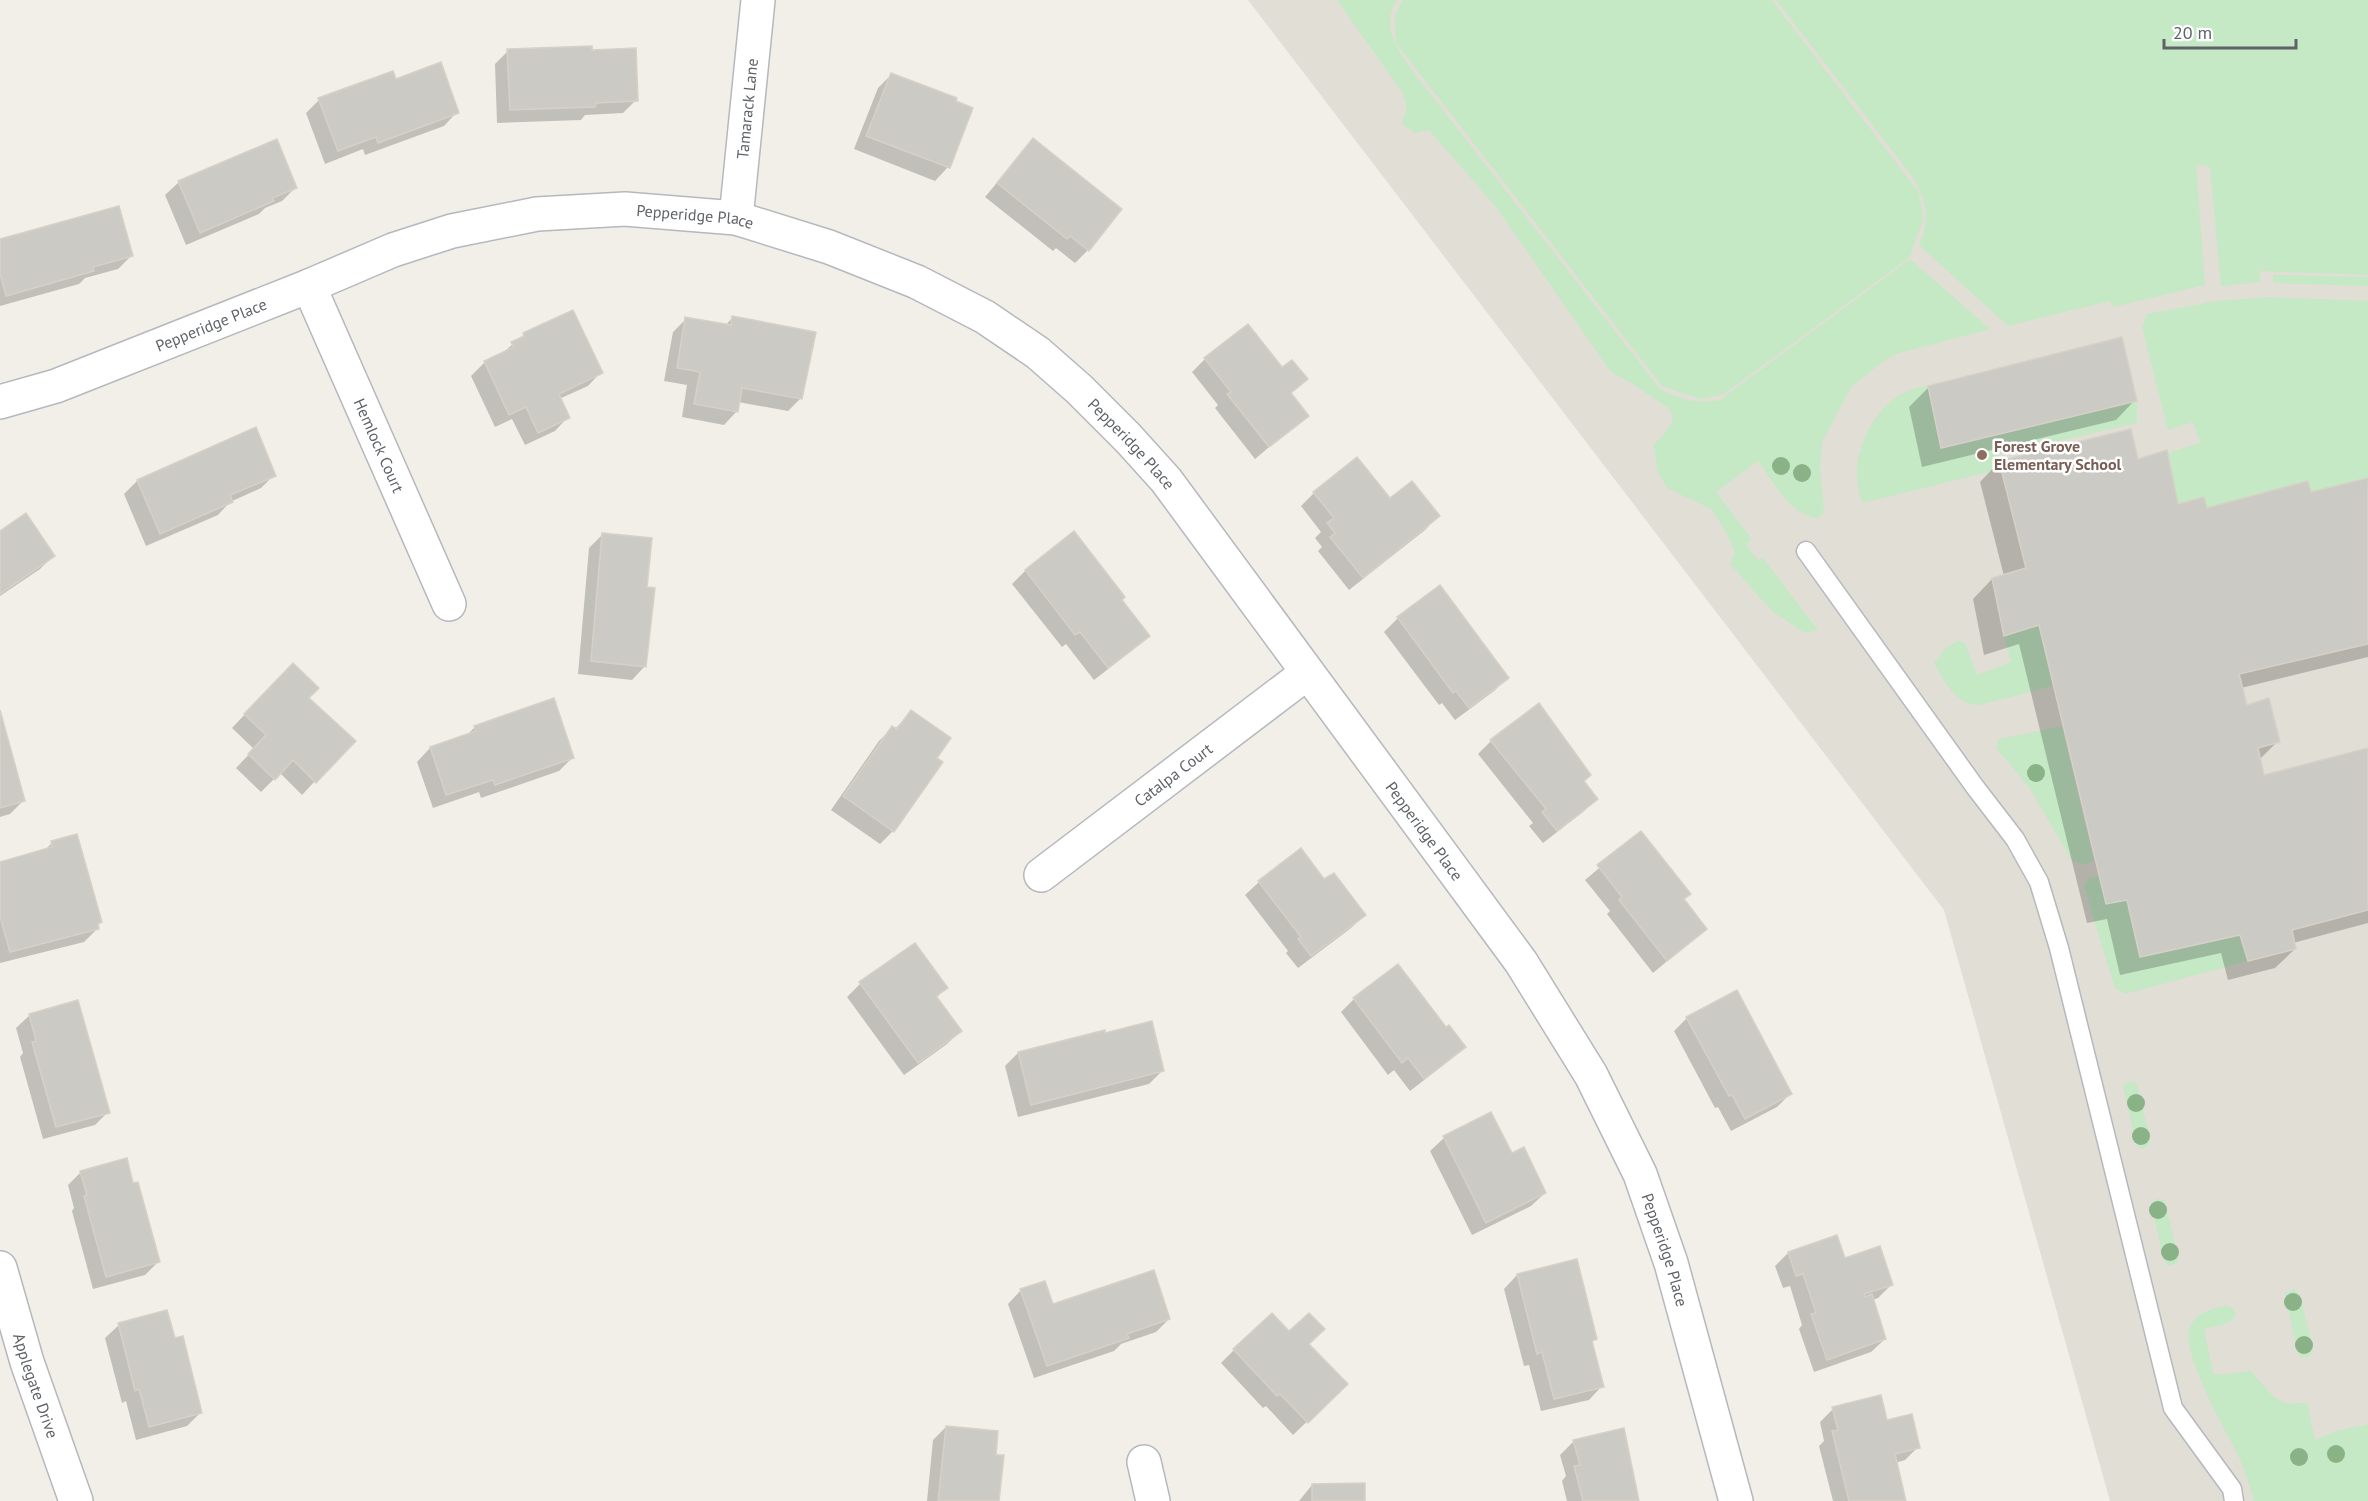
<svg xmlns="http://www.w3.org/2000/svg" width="2368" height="1501" font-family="'PT Sans',sans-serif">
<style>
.education{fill:#e1ded6}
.green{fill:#c5e8c5}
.shadow{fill:#0003}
.building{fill:#cccac5;stroke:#d6d1c6;stroke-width:1.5}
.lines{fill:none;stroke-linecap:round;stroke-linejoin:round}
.service-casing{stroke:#b5b8bc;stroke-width:21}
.minor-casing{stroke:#b5b8bc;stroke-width:36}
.service{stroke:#fff;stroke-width:18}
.minor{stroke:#fff;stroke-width:33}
.tree{fill:#89b387}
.education-dot{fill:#8d6e63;stroke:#fff;stroke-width:2}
.labels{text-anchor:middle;stroke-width:5;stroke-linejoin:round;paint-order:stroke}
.street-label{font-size:16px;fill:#5f6368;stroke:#fff}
.education-label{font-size:16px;font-weight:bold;fill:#785e54;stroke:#fff;text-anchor:start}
</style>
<rect width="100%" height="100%" fill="#f1efe8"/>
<path class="education" d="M 1248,0 L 2368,0 L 2368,1501 L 2110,1501 L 1944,910 Z"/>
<g class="green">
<path d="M 1337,0 L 1397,0 C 1379,26 1399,51 1414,73 L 1660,389 C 1681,400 1696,404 1720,400 L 1910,259 L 1990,329 L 1896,354 L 1880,364 L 1851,387 L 1822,442 L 1820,466 L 1824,513 L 1818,518 C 1788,514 1775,483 1758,461 L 1716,492 L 1749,535 L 1751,540 L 1746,545 L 1758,560 L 1763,558 L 1818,630 L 1805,633 L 1772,611 L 1730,564 L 1735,552 L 1725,530 L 1711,509 L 1667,488 L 1657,470 L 1654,444 L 1662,437 L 1673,421 L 1670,409 L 1633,384 L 1611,372 L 1496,207 L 1429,130 L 1415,133 L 1402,124 L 1407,107 L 1402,92 Z"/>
<path d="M 1403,0 L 1772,0 L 1919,193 L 1923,219 L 1910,257 L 1724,394 L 1700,399 L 1662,386 L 1396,43 L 1395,15 Z"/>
<path d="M 1776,0 L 2368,0 L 2368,275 L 2261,271 L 2262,228 L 2260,282 L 2221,286 L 2210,167 L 2196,164 L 2205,285 L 2113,307 L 2110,301 L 2008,326 L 1919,245 C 1931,216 1927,202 1912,176 Z"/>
<path d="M 2273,275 L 2368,277 L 2368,286 L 2273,283 Z"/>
<path d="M 2269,297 L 2368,301 L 2368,478 L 2311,492 L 2307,481 L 2207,508 L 2203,497 L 2178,504 L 2167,453 L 2200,443 L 2193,422 L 2168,430 L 2142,327 L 2147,314 L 2216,301 Z"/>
<path d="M 1928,386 L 1942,448 L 2137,401 L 2137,423 L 1997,455 L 2001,469 L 1862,503 C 1860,494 1857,484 1857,474 C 1857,435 1887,388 1928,386 Z"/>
<path d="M 2039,625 L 2053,686 L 1979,705 C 1955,704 1945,682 1934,663 L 1947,647 L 1958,641 L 1965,643 L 1977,675 L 2011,662 L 2004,636 Z"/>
<path d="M 2062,726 L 2094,861 L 2082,865 L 2071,859 L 2029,787 L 1996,748 L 1999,739 Z"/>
<path d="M 2099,876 L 2106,904 L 2127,900 L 2140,956 L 2240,935 L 2248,961 L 2125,994 L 2115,988 L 2084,887 L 2088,878 Z"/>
<path d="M 2130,1081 L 2135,1082 L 2138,1088 L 2150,1139 L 2149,1144 L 2144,1149 L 2139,1148 L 2136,1143 L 2123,1086 Z"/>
<path d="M 2157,1199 L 2162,1199 L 2165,1202 L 2178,1257 L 2177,1263 L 2169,1266 L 2164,1260 L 2151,1204 Z"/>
<path d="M 2294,1289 L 2300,1295 L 2313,1349 L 2310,1356 L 2302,1358 L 2298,1354 L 2285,1294 Z"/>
<path d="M 2227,1305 L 2232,1308 L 2236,1313 C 2233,1326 2215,1326 2204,1329 L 2213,1373 L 2219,1375 L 2250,1371 C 2262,1380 2270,1400 2287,1403 C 2293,1404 2301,1403 2307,1403 L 2315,1440 L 2337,1431 L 2368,1424 L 2368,1501 L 2254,1501 C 2250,1487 2245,1471 2239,1457 C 2227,1432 2177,1349 2191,1325 C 2199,1311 2213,1309 2227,1305 Z"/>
</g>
<g class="shadow">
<path d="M 508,51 L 636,100 L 623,113 L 585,115 L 581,120 L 497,123 L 495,64 Z"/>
<path d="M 891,75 L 971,109 L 948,167 L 935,181 L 854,149 L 878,88 Z"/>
<path d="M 395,81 L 457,112 L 444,126 L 365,155 L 363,149 L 325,164 L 306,113 L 319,100 Z"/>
<path d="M 1033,140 L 1088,250 L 1075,263 L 1056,248 L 1053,251 L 985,197 Z"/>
<path d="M 179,182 L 295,188 L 282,201 L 265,208 L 259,214 L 186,245 L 165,195 Z"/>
<path d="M 0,241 L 132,255 L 118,269 L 85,278 L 79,284 L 0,306 Z"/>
<path d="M 733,317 L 801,398 L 788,411 L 738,402 L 737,411 L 724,425 L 682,417 L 687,385 L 664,381 L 673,332 L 686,319 L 725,326 Z"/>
<path d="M 524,335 L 601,372 L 588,386 L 559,399 L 568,417 L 555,431 L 525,445 L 512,419 L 495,427 L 471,376 L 485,362 L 500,355 Z"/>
<path d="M 1205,359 L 1282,369 L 1306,379 L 1290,394 L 1307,415 L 1255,459 L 1215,408 L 1218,405 L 1192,372 Z"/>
<path d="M 1929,387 L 2135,400 L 2116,420 L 1922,467 L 1909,407 Z"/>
<path d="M 2136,460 L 2177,505 L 2206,510 L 2310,494 L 2368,480 L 2368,657 L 2241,688 L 2246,706 L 2278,741 L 2259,760 L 2263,777 L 2368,750 L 2368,923 L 2293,943 L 2295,949 L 2275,968 L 2228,980 L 2221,953 L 2120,975 L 2107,919 L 2087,923 L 2019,644 L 1984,655 L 1973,599 L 1992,579 L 2004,576 L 1980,482 L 1999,462 Z"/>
<path d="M 274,475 L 261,488 L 230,502 L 218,515 L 146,546 L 124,494 L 137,481 Z"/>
<path d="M 1314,493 L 1390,500 L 1438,516 L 1425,530 L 1349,590 L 1318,551 L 1322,547 L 1315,538 L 1321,532 L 1301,506 Z"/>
<path d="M 0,532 L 53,556 L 40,569 L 0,596 Z"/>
<path d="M 1073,533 L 1148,636 L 1134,649 L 1094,680 L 1066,644 L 1062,647 L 1012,584 L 1025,571 Z"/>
<path d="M 603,534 L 645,588 L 645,666 L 632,680 L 578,674 L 589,548 Z"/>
<path d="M 1440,587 L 1507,678 L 1494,691 L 1455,720 L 1442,703 L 1439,705 L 1384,632 L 1398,618 Z"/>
<path d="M 279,678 L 307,698 L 315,781 L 302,795 L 280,773 L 261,792 L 236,768 L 254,749 L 232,728 Z"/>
<path d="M 911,712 L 935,758 L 893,831 L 880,844 L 831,810 L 879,741 L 892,728 L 894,730 Z"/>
<path d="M 0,716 L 23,801 L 10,814 L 0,817 Z"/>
<path d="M 475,727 L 573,757 L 559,771 L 481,798 L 479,792 L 433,808 L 417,762 L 430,748 L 466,736 Z"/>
<path d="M 1491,741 L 1583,782 L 1596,799 L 1583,812 L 1543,843 L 1529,826 L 1533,823 L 1478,754 Z"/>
<path d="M 1641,833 L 1683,900 L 1705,929 L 1653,973 L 1607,914 L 1610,911 L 1585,880 Z"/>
<path d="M 52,843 L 101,922 L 97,926 L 98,928 L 84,942 L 0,963 L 0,863 L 44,851 Z"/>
<path d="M 1301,850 L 1324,881 L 1364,915 L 1351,928 L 1298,968 L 1286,953 L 1288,951 L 1245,895 L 1259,882 Z"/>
<path d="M 914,945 L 946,988 L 936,998 L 960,1031 L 947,1044 L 904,1075 L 847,997 L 860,984 Z"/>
<path d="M 1354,999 L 1445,1029 L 1464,1047 L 1450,1060 L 1410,1091 L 1394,1070 L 1388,1075 L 1341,1012 Z"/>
<path d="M 30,1015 L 108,1112 L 95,1125 L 43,1139 L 20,1057 L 23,1053 L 16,1028 Z"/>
<path d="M 1687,1018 L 1790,1094 L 1777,1107 L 1731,1131 L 1718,1107 L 1715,1108 L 1674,1031 Z"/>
<path d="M 1104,1035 L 1163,1070 L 1149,1084 L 1018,1117 L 1005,1066 L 1018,1053 Z"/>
<path d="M 1491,1114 L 1512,1155 L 1545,1193 L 1531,1206 L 1472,1235 L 1430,1151 L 1444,1138 Z"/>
<path d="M 81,1172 L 132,1185 L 158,1262 L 145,1275 L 93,1289 L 72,1211 L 74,1208 L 68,1185 Z"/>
<path d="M 1836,1236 L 1844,1260 L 1892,1284 L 1878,1298 L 1872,1300 L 1885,1339 L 1871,1352 L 1814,1372 L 1799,1329 L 1802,1325 L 1790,1286 L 1783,1288 L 1775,1266 L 1788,1253 Z"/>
<path d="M 1517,1275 L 1595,1338 L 1591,1343 L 1602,1386 L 1589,1400 L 1541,1411 L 1529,1365 L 1524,1366 L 1504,1289 Z"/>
<path d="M 1021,1290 L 1052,1306 L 1169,1319 L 1156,1332 L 1121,1344 L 1114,1351 L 1034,1378 L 1008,1304 Z"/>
<path d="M 119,1325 L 174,1340 L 201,1412 L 187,1426 L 136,1440 L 126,1401 L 122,1403 L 105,1338 Z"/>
<path d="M 1289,1333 L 1308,1344 L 1346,1384 L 1293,1435 L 1266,1406 L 1263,1408 L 1221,1363 L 1234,1350 Z"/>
<path d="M 1833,1409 L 1886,1422 L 1918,1447 L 1905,1460 L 1895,1463 L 1905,1501 L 1833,1501 L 1819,1446 L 1824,1441 L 1820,1422 Z"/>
<path d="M 946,1427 L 994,1456 L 997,1501 L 927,1501 L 933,1440 Z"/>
<path d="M 1574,1441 L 1637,1501 L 1567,1501 L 1562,1481 L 1566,1476 L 1560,1455 Z"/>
<path d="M 1312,1485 L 1364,1501 L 1299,1501 Z"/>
</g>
<g class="building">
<path d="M 592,46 L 592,50 L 636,48 L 638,101 L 596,103 L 595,107 L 510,110 L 507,49 Z"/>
<path d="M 441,62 L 459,113 L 378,143 L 376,137 L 338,151 L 318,98 L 393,71 L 396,79 Z"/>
<path d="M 891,73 L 957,98 L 956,101 L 973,108 L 950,168 L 866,136 Z"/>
<path d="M 1033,138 L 1122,209 L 1089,251 L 1070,236 L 1067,239 L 997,183 Z"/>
<path d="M 277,139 L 297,188 L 272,198 L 274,201 L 200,233 L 178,181 Z"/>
<path d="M 119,206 L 133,256 L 93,267 L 94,271 L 6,296 L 0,274 L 0,239 Z"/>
<path d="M 573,310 L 603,373 L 559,394 L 570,418 L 538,433 L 526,407 L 509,415 L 484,361 L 514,347 L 511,342 L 524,336 L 523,333 Z"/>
<path d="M 732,316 L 816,332 L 802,399 L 742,388 L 738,412 L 694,404 L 700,372 L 677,368 L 685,317 L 731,325 Z"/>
<path d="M 1248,324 L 1282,367 L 1292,360 L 1308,379 L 1291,393 L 1309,416 L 1269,447 L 1227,394 L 1231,392 L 1204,358 Z"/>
<path d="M 2122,337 L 2137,401 L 1941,448 L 1928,386 Z"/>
<path d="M 256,427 L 276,476 L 230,495 L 233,502 L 160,534 L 137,480 Z"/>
<path d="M 2131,429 L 2138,459 L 2167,450 L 2178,504 L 2204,497 L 2207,508 L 2308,481 L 2311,492 L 2368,478 L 2368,644 L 2239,674 L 2247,705 L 2269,698 L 2280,742 L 2258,748 L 2264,775 L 2368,748 L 2368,910 L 2292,930 L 2296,949 L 2248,961 L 2240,935 L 2140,957 L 2127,900 L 2106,904 L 2039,625 L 2004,636 L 1992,578 L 2026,568 L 1999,461 Z"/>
<path d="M 1357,457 L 1390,498 L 1412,481 L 1440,516 L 1363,578 L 1330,537 L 1335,533 L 1327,523 L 1334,518 L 1313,492 Z"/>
<path d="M 26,513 L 55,556 L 0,594 L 0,531 Z"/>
<path d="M 1074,531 L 1125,597 L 1122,600 L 1150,636 L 1108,668 L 1080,632 L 1075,635 L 1025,570 Z"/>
<path d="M 602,533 L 652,538 L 647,587 L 655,588 L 646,667 L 591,661 Z"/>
<path d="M 1440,585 L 1509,678 L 1469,708 L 1456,691 L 1453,693 L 1397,617 Z"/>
<path d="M 293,663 L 319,688 L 309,698 L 356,741 L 316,783 L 293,760 L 275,780 L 248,754 L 266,735 L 244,714 Z"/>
<path d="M 554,698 L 574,758 L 495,785 L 493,780 L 446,795 L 430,747 L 476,731 L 474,726 Z"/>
<path d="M 1539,703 L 1591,775 L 1584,781 L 1598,799 L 1557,831 L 1542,812 L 1546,809 L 1490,740 Z"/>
<path d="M 0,710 L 25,801 L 0,808 Z"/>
<path d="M 911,710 L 951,738 L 937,758 L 943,762 L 894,832 L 843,796 L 892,726 L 897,729 Z"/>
<path d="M 1641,831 L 1691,894 L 1684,899 L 1707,929 L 1667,961 L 1619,900 L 1622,897 L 1597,865 Z"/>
<path d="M 77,834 L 102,922 L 98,924 L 99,929 L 10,952 L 0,917 L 0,862 L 52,847 L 51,841 Z"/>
<path d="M 1301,848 L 1324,879 L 1334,873 L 1366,915 L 1311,956 L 1298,939 L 1301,937 L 1258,881 Z"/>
<path d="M 915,943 L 948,988 L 936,996 L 962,1031 L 918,1063 L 859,982 Z"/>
<path d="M 1398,964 L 1446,1027 L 1449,1025 L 1466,1047 L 1424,1079 L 1408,1058 L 1402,1063 L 1353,998 Z"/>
<path d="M 1737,990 L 1792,1094 L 1745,1119 L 1732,1095 L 1729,1096 L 1686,1017 Z"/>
<path d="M 78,1000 L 110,1113 L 56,1127 L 32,1042 L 36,1041 L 29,1014 Z"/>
<path d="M 1152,1021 L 1164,1071 L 1031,1105 L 1018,1052 L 1105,1030 L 1105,1033 Z"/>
<path d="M 1491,1112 L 1512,1153 L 1524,1147 L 1546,1193 L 1486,1223 L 1443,1136 Z"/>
<path d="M 127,1158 L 133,1183 L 138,1182 L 160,1262 L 106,1277 L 84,1196 L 87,1195 L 80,1171 Z"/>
<path d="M 1837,1235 L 1845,1258 L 1880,1246 L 1893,1285 L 1864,1294 L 1865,1297 L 1872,1294 L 1886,1339 L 1827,1360 L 1811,1314 L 1816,1313 L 1803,1274 L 1796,1276 L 1788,1252 Z"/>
<path d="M 1577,1259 L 1597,1339 L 1592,1341 L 1604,1387 L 1554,1399 L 1542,1352 L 1537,1354 L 1517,1274 Z"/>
<path d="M 1154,1270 L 1170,1319 L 1127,1334 L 1129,1338 L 1047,1366 L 1020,1289 L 1045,1281 L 1053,1304 Z"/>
<path d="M 167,1310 L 175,1338 L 183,1336 L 202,1413 L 149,1427 L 139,1389 L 135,1391 L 118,1323 Z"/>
<path d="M 1272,1313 L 1289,1331 L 1309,1313 L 1325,1329 L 1309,1344 L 1348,1384 L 1308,1423 L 1280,1394 L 1277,1396 L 1233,1349 Z"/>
<path d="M 1881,1395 L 1887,1420 L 1912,1414 L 1920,1448 L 1895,1454 L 1906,1501 L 1849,1501 L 1832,1431 L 1838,1430 L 1832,1407 Z"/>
<path d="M 946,1426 L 998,1431 L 996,1455 L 1004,1455 L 999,1501 L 938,1501 Z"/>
<path d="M 1624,1428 L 1639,1501 L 1583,1501 L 1574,1466 L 1580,1465 L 1573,1440 Z"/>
<path d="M 1365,1483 L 1365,1501 L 1312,1501 L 1312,1484 Z"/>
</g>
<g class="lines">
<g class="service-casing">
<path id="service" d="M 1806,551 L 1975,787 L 2015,839 L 2039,882 L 2059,948 L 2173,1408 L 2232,1489 L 2234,1501"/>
</g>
<g class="minor-casing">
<g id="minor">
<path id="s1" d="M 736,218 L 758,0"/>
<path id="s2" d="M 309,286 L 449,604"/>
<path id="s3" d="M 0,402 L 56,386 L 309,286 L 393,250 L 452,231 L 537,214 L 625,209 L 736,218 L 829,247 L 917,282 L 985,317 L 1038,353 L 1079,389 L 1128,438 L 1166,480 L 1521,962 L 1591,1075 L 1640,1174 L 1671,1263 L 1736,1501"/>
<path id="s4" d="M 1041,875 L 1307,673"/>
<path id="s5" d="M 0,1268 L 27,1362 L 76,1501"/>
<path d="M 1144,1462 L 1153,1501"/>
</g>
</g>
<use href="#service" class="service"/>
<use href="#minor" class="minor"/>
</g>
<g class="tree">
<circle cx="1781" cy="466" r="9"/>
<circle cx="1802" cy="473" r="9"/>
<circle cx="2036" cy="773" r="9"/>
<circle cx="2136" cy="1103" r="9"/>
<circle cx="2141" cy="1136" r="9"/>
<circle cx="2158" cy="1210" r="9"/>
<circle cx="2170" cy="1252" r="9"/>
<circle cx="2293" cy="1302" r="9"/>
<circle cx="2304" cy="1345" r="9"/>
<circle cx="2336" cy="1454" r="9"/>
<circle cx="2299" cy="1457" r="9"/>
</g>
<circle class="education-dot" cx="1982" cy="455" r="6"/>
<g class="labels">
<g class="street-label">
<text dy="6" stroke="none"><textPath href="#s1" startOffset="110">Tamarack Lane</textPath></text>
<text dy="6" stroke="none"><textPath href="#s3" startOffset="729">Pepperidge Place</textPath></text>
<text dy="6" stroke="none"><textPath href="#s3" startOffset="225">Pepperidge Place</textPath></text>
<text dy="6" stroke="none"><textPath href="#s3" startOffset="1233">Pepperidge Place</textPath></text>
<text dy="6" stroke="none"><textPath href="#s2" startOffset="174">Hemlock Court</textPath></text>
<text dy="6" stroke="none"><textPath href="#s4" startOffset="166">Catalpa Court</textPath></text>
<text dy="6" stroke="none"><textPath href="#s3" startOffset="1719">Pepperidge Place</textPath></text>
<text dy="6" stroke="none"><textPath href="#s3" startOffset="2205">Pepperidge Place</textPath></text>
<text dy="6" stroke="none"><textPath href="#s5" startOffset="123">Applegate Drive</textPath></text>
</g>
<g class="education-label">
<text x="1994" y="452">Forest Grove<tspan x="1994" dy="18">Elementary School</tspan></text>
</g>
</g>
<path d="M2164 39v9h132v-9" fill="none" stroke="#5f6368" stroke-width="3"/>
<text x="2173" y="39" font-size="18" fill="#5f6368" stroke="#ffffff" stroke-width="4.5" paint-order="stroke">20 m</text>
</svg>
